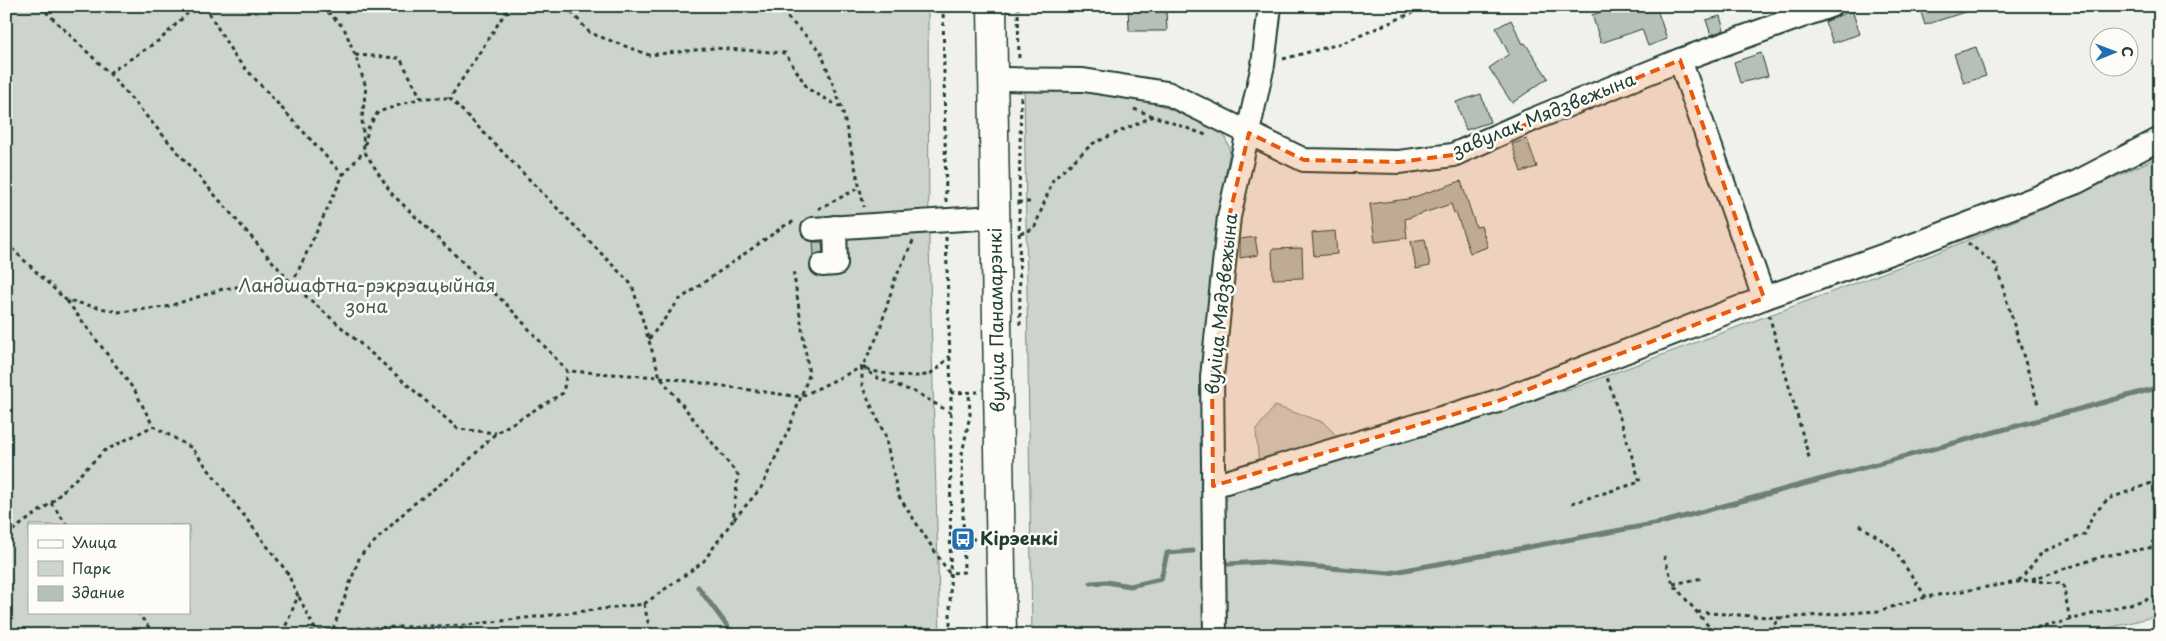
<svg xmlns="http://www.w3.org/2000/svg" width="2166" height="641" font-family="'Playpen Sans',sans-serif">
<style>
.green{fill:#cdd3cd;stroke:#768880;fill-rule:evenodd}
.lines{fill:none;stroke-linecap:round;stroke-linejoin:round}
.stream{stroke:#6c8077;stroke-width:5}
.building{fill:#b6bfb8;stroke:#1f3d34}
.minor-casing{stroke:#1f3d34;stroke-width:26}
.major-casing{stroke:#1f3d34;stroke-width:31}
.path{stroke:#1f3d34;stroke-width:3;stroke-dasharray:4 4;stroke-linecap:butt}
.minor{stroke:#fdfcf7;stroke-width:22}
.major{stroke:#fdfcf7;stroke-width:28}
.marked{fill:#e8590c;fill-opacity:0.2;stroke:#e8590c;stroke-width:4;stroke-dasharray:10 6;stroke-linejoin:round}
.labels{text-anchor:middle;stroke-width:5;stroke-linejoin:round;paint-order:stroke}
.street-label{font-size:18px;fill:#1f3d34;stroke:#fdfcf7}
.park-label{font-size:18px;fill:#425b53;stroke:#fdfcf7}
.poi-label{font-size:18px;font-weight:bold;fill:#1f3d34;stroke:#fdfcf7;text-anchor:start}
</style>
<rect width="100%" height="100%" fill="#f0f1eb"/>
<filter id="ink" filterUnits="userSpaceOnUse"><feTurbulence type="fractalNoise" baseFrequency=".02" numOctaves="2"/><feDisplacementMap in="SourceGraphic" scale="10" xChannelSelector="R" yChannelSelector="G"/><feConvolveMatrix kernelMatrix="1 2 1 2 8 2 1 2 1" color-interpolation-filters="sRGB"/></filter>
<g filter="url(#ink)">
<g class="green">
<path d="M 6,6 L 928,6 L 929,244 L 940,635 L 6,635 ZM 29,525 L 189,525 L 189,612 L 29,612 Z"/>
<path d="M 1086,85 L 1150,101 L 1222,131 L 1230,149 L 1226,173 L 1231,188 L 1204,635 L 1032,635 L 1024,86 Z"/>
<path d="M 2160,156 L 2160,615 L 2082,635 L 1221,635 L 1219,491 L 1260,479 L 1256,430 L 1275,406 L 1323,422 L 1353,452 L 1576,387 L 1931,255 L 2080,194 Z"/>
</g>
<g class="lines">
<g class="stream">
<path d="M 1228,564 L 1261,562 L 1389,573 L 1664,522 L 2160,387"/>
<path d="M 1091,583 L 1106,582 L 1130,586 L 1161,579 L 1167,553 L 1193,551"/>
<path d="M 698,587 L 734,635"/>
</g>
</g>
<g class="building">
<path d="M 1619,6 L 1656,6 L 1667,39 L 1648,46 L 1642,29 L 1601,43 L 1592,15 Z"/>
<path d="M 1919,6 L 1974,6 L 1974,9 L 1925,25 Z"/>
<path d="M 1128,7 L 1166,7 L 1167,31 L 1129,31 Z"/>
<path d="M 1852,10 L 1860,34 L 1833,43 L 1825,22 Z"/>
<path d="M 1720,16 L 1724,30 L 1711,35 L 1706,20 Z"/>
<path d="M 1511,20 L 1523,44 L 1525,43 L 1548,78 L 1512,103 L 1489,68 L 1509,54 L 1496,28 Z"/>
<path d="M 1976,47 L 1986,76 L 1964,83 L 1954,54 Z"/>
<path d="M 1761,53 L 1768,76 L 1740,83 L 1734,62 Z"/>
<path d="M 1481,94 L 1490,122 L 1466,130 L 1456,102 Z"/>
<path d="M 1527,139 L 1537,167 L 1521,172 L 1512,144 Z"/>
<path d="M 1461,181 L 1476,227 L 1481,226 L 1488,247 L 1470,253 L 1456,212 L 1454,213 L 1451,204 L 1405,219 L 1407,238 L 1375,242 L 1370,204 L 1408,199 Z"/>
<path d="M 1335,231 L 1337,254 L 1314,256 L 1312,233 Z"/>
<path d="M 1255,237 L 1258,255 L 1240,258 L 1240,239 Z"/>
<path d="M 1425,239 L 1430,266 L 1416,269 L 1411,241 Z"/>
<path d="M 813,242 L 822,242 L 823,252 L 814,255 Z"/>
<path d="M 1302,248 L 1303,278 L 1273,279 L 1272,249 Z"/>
</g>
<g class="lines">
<g class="minor-casing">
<g id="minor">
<path d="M 1680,60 L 1764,298"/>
<path d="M 993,79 L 1083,80 L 1167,93 L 1304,160 L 1399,162 L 1453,155 L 1534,119 L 1680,60 L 1830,6"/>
<path d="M 813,229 L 994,217"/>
<path d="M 822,265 L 836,264 L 835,227"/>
<path d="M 1213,486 L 1498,401 L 1764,298 L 1924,241 L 2077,182 L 2160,139"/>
<path d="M 1215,635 L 1212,377 L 1229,217 L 1263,65 L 1270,6"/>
</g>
</g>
<g class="major-casing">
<path id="major" d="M 992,6 L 1002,635"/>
</g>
<g class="path">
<path d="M 40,6 L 109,73 L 292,284 L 458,429 L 496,433"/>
<path d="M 205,6 L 235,57 L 343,175"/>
<path d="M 322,6 L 344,28 L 355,55 L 366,87 L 362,118 L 364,151 L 392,194 L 509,307 L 567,371 L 660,377 L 800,397 L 862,367"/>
<path d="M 566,6 L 590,33 L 649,55 L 714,48 L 785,53 L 808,89 L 842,108"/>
<path d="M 776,6 L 820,50 L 842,108 L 864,207"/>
<path d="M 943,6 L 946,203"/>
<path d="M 1018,6 L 1019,61"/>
<path d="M 355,55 L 400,58 L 421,98"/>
<path d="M 1283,59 L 1343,43 L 1412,13 L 1416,6"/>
<path d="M 109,73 L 161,39 L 195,6"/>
<path d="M 1134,109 L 1206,135"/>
<path d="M 365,145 L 368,128 L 378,112 L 421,98 L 450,98"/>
<path d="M 1018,202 L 1034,202"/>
<path d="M 818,209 L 859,188"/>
<path d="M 1020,233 L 1034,229 L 1053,180 L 1092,144 L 1154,116"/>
<path d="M 946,237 L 951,393 L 950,635"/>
<path d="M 913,241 L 895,279 L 878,335 L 862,367 L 862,386 L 885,435 L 898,495 L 949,573 L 964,572 L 962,454 L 970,415 L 969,392"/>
<path d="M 6,243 L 66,300 L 118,312 L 166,307 L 223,289 L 265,283 L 292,284"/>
<path d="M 1968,243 L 1996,265 L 2038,404"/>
<path d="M 292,284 L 343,175 L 364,151"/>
<path d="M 67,301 L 135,391 L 153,426"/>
<path d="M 1769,315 L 1810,461"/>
<path d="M 1020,325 L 1019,202 L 1021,97"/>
<path d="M 649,339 L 679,300 L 784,226 L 797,220"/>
<path d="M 863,367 L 875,377 L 917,393 L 951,413"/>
<path d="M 867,369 C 878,374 917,379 929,374 C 938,370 944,362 950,356"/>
<path d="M 951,393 L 978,392"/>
<path d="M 51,503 L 67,525"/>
<path d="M 1572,503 L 1640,482 L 1607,377"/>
<path d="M 734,519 L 761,488 L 789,429 L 809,375 L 793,269"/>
<path d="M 1860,525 L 1892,547 L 1926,597"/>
<path d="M 6,535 L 51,503 L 104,451 L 153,426 L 192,448 L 287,572 L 298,596 L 282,635"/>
<path d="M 963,539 L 980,539"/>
<path d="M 1664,556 L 1673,584 L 1716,635"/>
<path d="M 2032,579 L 2104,556 L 2160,546"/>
<path d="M 2019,581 L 2042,552 L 2085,534 L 2093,515 L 2108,499 L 2160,480"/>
<path d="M 1673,584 L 1703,578"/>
<path d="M 299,597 L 316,631"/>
<path d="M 644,604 L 651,635"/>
<path d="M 137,612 L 155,635"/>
<path d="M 1697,612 L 1781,618"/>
<path d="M 333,629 L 360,556 L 411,506 L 459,470 L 496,433 L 563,393 L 567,371"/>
<path d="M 334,630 L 339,635"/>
<path d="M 286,635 L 333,629 L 467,625 L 644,604 L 703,562 L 733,520 L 738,475 L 660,377 L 632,285 L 450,98 L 509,7 L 512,6"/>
<path d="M 453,635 L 467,625"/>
<path d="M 1762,635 L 1781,618 L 1878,611 L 1926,597 L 2030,580 L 2063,584 L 2070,620"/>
<path d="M 2013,635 L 2160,596"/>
</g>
<use href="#minor" class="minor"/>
<use href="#major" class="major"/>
</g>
</g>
<path class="marked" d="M 1680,60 L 1764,298 L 1498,401 L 1213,486 L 1212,377 L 1229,217 L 1249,133 L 1304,160 L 1399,162 L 1453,155 Z"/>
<defs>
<g id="bus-square" transform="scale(1.25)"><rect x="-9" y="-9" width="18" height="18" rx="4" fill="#1f6fb2" stroke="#fdfcf7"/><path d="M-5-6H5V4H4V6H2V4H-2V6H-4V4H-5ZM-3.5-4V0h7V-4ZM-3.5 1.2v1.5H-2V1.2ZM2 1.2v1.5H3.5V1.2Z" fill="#fff"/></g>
</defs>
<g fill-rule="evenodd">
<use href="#bus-square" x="963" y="539"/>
</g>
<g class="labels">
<g class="street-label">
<text transform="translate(1544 115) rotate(-22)" y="6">завулак Мядзвежына</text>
<text transform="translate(1222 304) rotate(-84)" y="6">вуліца Мядзвежына</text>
<text transform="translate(997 320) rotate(-91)" y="6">вуліца Панамарэнкі</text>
</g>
<g class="park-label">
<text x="367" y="292">Ландшафтна-рэкрэацыйная<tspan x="367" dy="21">зона</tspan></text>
</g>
<g class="poi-label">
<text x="980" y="545">Кірэенкі</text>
</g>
</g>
<rect width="2166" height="641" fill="none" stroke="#fdfcf7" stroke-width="25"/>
<rect x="12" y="12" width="2141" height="616" fill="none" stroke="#1f3d34" stroke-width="2" filter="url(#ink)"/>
<rect x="28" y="524" width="162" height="90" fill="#fdfcf7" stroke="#a4b0a9"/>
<rect x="38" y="540" width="25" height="8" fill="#fdfcf7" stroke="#a4b0a9"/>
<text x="72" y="548" font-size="15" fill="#1f3d34">Улица</text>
<rect x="38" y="561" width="25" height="15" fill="#cdd3cd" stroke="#a4b0a9"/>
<text x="72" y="574" font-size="15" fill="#1f3d34">Парк</text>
<rect x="38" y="586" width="25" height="15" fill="#b6bfb8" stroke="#a4b0a9"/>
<text x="72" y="598" font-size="15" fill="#1f3d34">Здание</text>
<g transform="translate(2114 52) rotate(89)"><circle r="24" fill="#fdfcf7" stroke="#a4b0a9"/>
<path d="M0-4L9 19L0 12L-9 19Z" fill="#1f6fb2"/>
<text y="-8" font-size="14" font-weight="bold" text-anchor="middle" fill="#1f3d34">С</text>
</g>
</svg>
